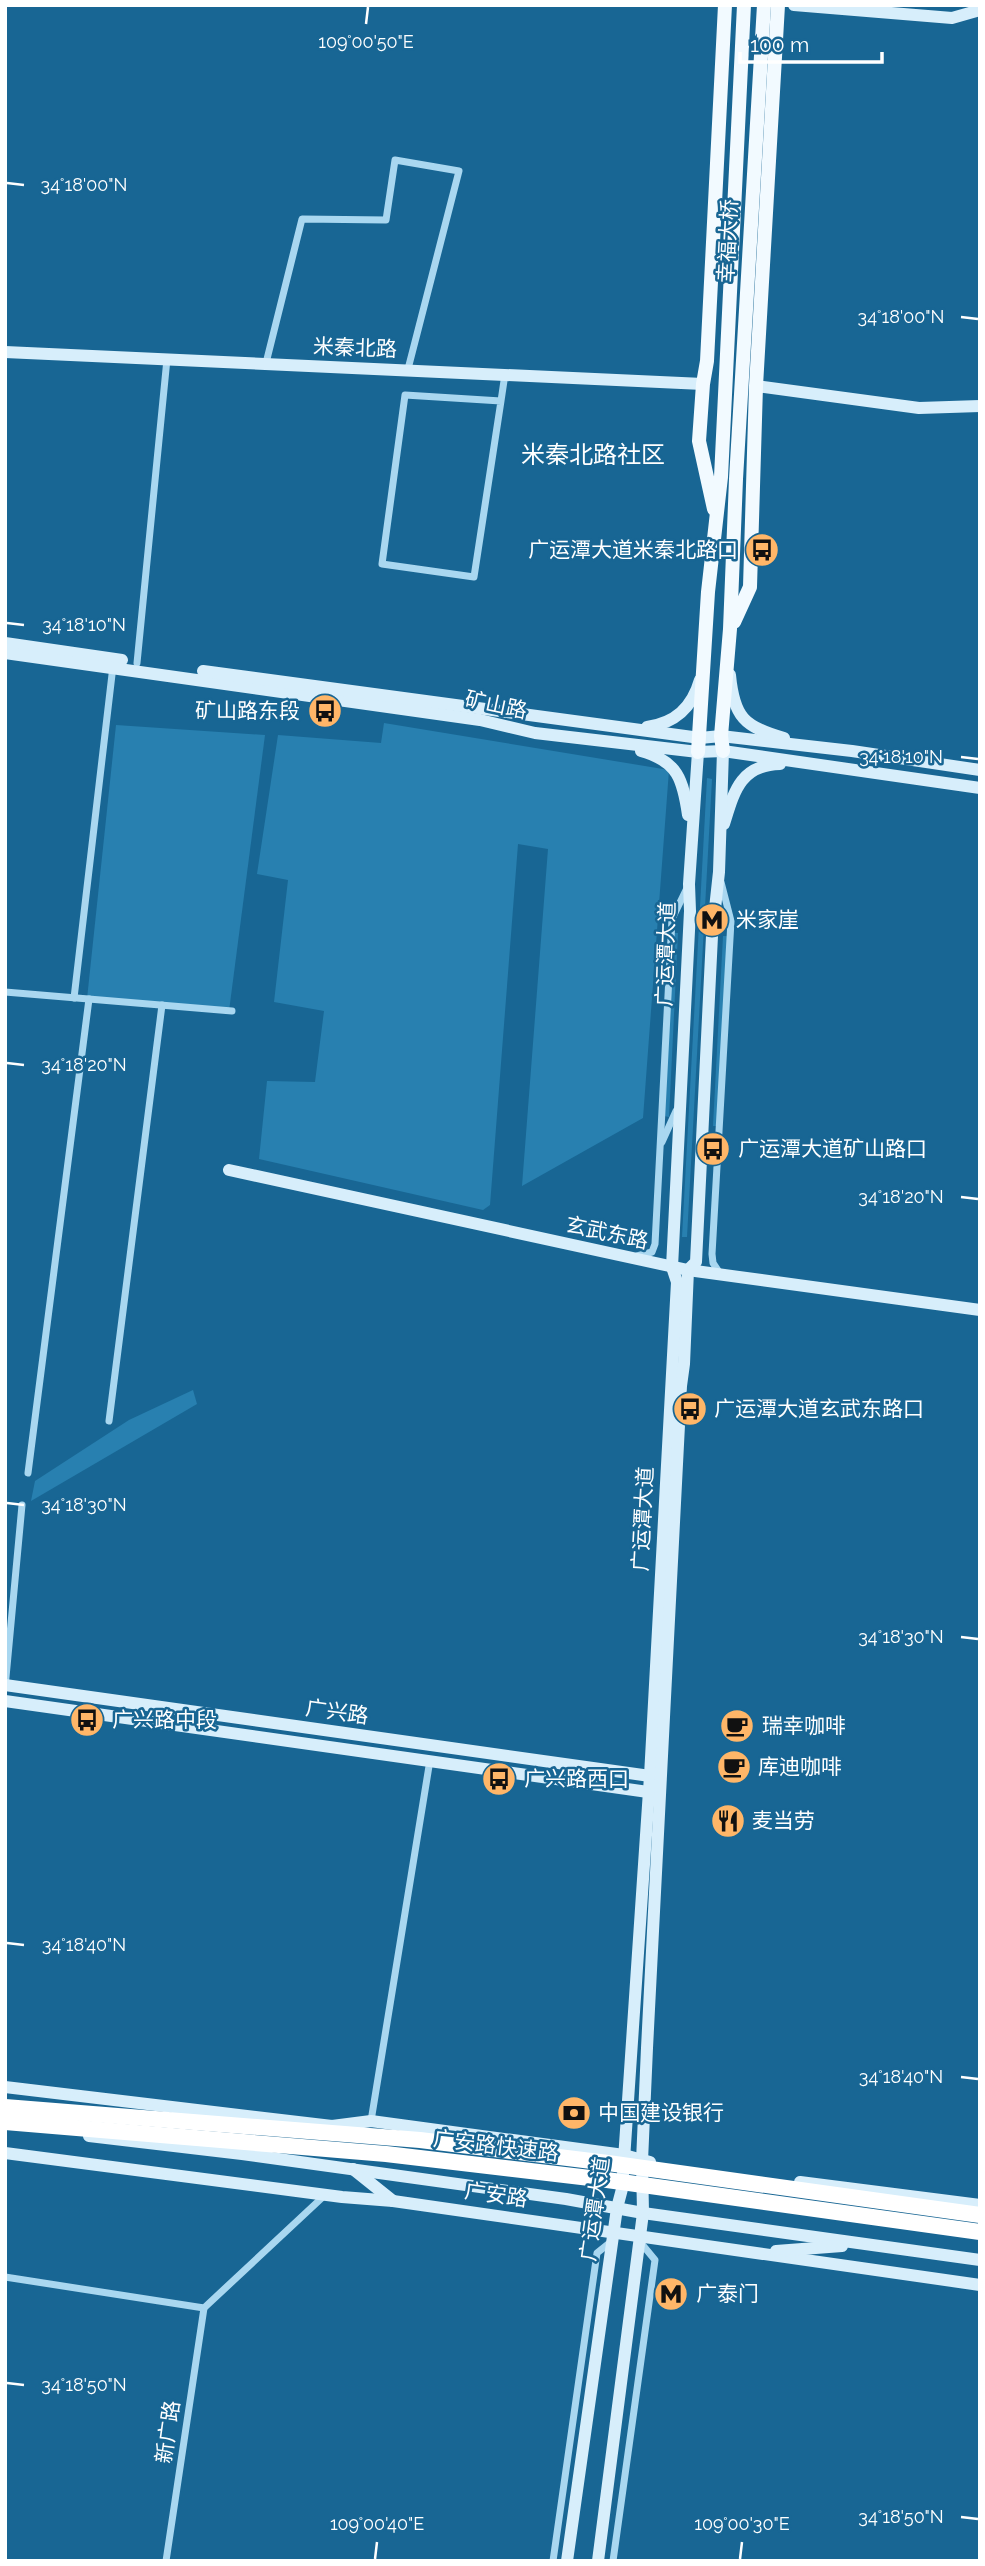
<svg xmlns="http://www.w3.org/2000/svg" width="985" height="2566" font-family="Raleway,'Noto Sans SC',sans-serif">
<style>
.green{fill:#2880b0}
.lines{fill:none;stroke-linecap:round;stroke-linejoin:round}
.street{stroke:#a9d7f0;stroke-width:7}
.secondary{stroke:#d7eefb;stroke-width:12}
.primary{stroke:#f2faff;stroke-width:14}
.highway-bridge{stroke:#fff;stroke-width:16}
.ticks{fill:none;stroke:#fff;stroke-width:2.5}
.labels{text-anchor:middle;stroke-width:5;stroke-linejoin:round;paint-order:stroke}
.street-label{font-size:21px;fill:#fff;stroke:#186694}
.poi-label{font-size:21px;fill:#fff;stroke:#186694;text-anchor:start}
.quarter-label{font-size:24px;fill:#fff;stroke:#186694}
.ticks-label{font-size:18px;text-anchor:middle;fill:#fff;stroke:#186694;stroke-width:5;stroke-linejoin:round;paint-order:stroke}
</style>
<rect width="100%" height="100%" fill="#186694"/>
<g class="green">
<path d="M 384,723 L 669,770 L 643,1118 L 522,1186 L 548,849 L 518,844 L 490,1205 L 483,1210 L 259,1159 L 267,1081 L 315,1082 L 324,1011 L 274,1002 L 288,880 L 257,874 L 278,735 L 381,743 Z"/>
<path d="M 116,725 L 265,735 L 229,1011 L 87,999 Z"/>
<path d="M 707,778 L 712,779 L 687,1237 L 682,1237 Z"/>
<path d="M 674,933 L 678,933 L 669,1117 L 664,1116 Z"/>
<path d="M 723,936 L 728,936 L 717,1126 L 713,1126 Z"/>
<path d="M 193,1390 L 197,1404 L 31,1501 L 35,1481 L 129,1420 Z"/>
</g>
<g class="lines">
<g class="street">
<path d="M 266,363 L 302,219 L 386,220 L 395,160 L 459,171 L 408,369"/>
<path d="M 501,401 L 405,395 L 382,564 L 474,577 L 501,401 L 505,374"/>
<path d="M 137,663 L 167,359"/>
<path d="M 5,992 L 232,1011"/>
<path d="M 74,998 L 113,666"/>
<path d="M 662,1142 L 676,1111"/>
<path d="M 637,1256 L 652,1252 L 655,1244 L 672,919 L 687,888"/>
<path d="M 719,1272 L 713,1263 L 712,1254 L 731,921 L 721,882"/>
<path d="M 109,1421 L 162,1005"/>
<path d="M 28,1473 L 89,999"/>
<path d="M 5,1688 L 22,1505"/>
<path d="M 371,2121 L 430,1760"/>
<path d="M 5,2277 L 204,2308 L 325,2195"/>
<path d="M 166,2561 L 204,2308"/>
<path d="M 553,2561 L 597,2253 L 612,2241"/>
<path d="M 613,2561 L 655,2260 L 641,2243"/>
</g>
<g class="secondary">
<path d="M 794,5 L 952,18 L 980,10"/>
<path d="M 5,352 L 703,384"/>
<path d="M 756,386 L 919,408 L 980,406"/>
<path d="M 5,643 L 122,660"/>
<path d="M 5,653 L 480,720 L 535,733 L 698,752 L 723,751 L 980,788"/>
<path d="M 203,671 L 700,738 L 721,736 L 852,751 L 980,770"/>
<path d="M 730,675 C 734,717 744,727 784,738"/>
<path d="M 647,727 C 675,723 692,708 700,680"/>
<path d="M 641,751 C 678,761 683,780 688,815"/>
<path d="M 724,824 C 734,792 740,765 780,764"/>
<path d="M 229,1170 L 688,1270 L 980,1310"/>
<path d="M 5,1685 L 650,1776 L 654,1780"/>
<path d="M 5,1701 L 648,1792 L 652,1794"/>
<path d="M 5,2087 L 332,2126 L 371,2121 L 624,2155 L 650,2162"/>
<path d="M 89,2136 L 242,2154 L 566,2199 L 643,2213 L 980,2260"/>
<path d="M 5,2153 L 342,2197 L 393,2201 L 980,2285"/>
<path d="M 353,2169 L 393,2201"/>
<path d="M 800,2182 L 980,2205"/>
<path d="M 776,2251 L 842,2246"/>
<path d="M 567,2561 L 617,2208 L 622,2189 L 650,1776 L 677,1282 L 672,1267 L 690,911 L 689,884 L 698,752"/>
<path d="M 598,2561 L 643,2213 L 642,2161 L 647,2048 L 681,1386 L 684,1364 L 688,1270 L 696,1262 L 712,936 L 719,872 L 723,751"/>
</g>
<g class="primary">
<path d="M 714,509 L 699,441 L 703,384 L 707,361 L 725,5"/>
<path d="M 734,622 L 750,587 L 756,386 L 778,5"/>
<path d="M 723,751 L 721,736 L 730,629 L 736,479 L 764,5"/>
<path d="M 698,752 L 708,592 L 721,477 L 744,5"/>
</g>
<g class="highway-bridge">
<path d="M 5,2107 L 420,2140 L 608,2163 L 980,2215"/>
<path d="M 5,2122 L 386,2154 L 607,2180 L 980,2232"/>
</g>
</g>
<path class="ticks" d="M 366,24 L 368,7M 7,183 L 24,185M 961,317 L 978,319M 7,623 L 24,625M 961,757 L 978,759M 7,1063 L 24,1065M 961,1197 L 978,1199M 7,1503 L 24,1505M 961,1637 L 978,1639M 7,1943 L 24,1945M 961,2077 L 978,2079M 7,2383 L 24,2385M 961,2517 L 978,2519M 375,2559 L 377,2542M 740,2559 L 742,2542"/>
<defs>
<g id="bus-disc" transform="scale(1.75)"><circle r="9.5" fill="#ffb668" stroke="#186694"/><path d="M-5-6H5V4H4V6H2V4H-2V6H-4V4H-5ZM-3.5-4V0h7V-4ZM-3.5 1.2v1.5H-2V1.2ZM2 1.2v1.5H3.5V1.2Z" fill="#111"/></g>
<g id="metro-disc" transform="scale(1.75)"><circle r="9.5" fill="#ffb668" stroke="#186694"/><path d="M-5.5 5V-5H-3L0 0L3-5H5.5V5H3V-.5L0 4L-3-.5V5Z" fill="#111"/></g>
<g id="cafe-disc" transform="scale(1.75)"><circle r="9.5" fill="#ffb668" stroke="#186694"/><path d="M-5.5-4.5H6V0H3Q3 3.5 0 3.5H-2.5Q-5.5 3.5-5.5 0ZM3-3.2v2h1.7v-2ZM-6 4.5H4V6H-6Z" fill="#111"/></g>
<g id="restaurant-disc" transform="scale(1.75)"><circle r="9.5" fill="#ffb668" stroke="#186694"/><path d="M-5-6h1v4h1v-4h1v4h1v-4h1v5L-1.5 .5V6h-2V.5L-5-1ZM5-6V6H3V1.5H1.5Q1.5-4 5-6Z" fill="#111"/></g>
<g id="bank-disc" transform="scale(1.75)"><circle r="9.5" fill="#ffb668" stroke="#186694"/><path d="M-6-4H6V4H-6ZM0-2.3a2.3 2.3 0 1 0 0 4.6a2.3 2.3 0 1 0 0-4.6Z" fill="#111"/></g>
</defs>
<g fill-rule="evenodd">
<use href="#bus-disc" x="762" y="550"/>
<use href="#bus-disc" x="325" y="711"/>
<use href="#metro-disc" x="712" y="920"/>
<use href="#bus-disc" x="713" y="1149"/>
<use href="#bus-disc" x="690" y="1409"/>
<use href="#bus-disc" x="87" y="1720"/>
<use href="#cafe-disc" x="737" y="1726"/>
<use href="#cafe-disc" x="734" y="1767"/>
<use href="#bus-disc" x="499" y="1779"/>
<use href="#restaurant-disc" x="728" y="1821"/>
<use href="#bank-disc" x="574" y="2113"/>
<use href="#metro-disc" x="671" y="2294"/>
</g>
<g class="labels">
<g class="street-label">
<text transform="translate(728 241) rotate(-87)" y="7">幸福大桥</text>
<text transform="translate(355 348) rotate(2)" y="7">米秦北路</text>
<text transform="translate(496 705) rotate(12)" y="7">矿山路</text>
<text transform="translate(666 954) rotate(-88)" y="7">广运潭大道</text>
<text transform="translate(607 1233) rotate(12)" y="7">玄武东路</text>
<text transform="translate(643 1519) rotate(-87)" y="7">广运潭大道</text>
<text transform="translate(337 1712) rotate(8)" y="7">广兴路</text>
<text transform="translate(496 2146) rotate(7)" y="7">广安路快速路</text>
<text transform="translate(496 2195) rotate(8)" y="7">广安路</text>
<text transform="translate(595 2209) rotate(-82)" y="7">广运潭大道</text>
<text transform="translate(168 2432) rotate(-82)" y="7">新广路</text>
</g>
<g class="poi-label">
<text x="738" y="557" text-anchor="end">广运潭大道米秦北路口</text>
<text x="300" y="718" text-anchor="end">矿山路东段</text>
<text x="736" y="927">米家崖</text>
<text x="738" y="1156">广运潭大道矿山路口</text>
<text x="714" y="1416">广运潭大道玄武东路口</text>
<text x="112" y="1727">广兴路中段</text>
<text x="762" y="1733">瑞幸咖啡</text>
<text x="758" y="1774">库迪咖啡</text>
<text x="524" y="1786">广兴路西口</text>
<text x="752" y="1828">麦当劳</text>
<text x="598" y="2120">中国建设银行</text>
<text x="696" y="2301">广泰门</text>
</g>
<g class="quarter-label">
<text x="593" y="463">米秦北路社区</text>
</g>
</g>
<g class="ticks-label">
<text x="366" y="48">109°00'50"E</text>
<text x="84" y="191">34°18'00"N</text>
<text x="901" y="323">34°18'00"N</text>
<text x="84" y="631">34°18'10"N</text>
<text x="901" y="763">34°18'10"N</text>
<text x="84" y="1071">34°18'20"N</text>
<text x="901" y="1203">34°18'20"N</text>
<text x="84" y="1511">34°18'30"N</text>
<text x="901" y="1643">34°18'30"N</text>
<text x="84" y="1951">34°18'40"N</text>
<text x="901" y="2083">34°18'40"N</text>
<text x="84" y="2391">34°18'50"N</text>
<text x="901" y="2523">34°18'50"N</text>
<text x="377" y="2530">109°00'40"E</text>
<text x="742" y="2530">109°00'30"E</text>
</g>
<rect width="985" height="2566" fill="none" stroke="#ffffff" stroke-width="14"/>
<path d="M740 52v10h142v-10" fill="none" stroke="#ffffff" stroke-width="3.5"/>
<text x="750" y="52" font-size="21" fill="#ffffff" stroke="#186694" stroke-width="5" paint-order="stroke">100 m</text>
</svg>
